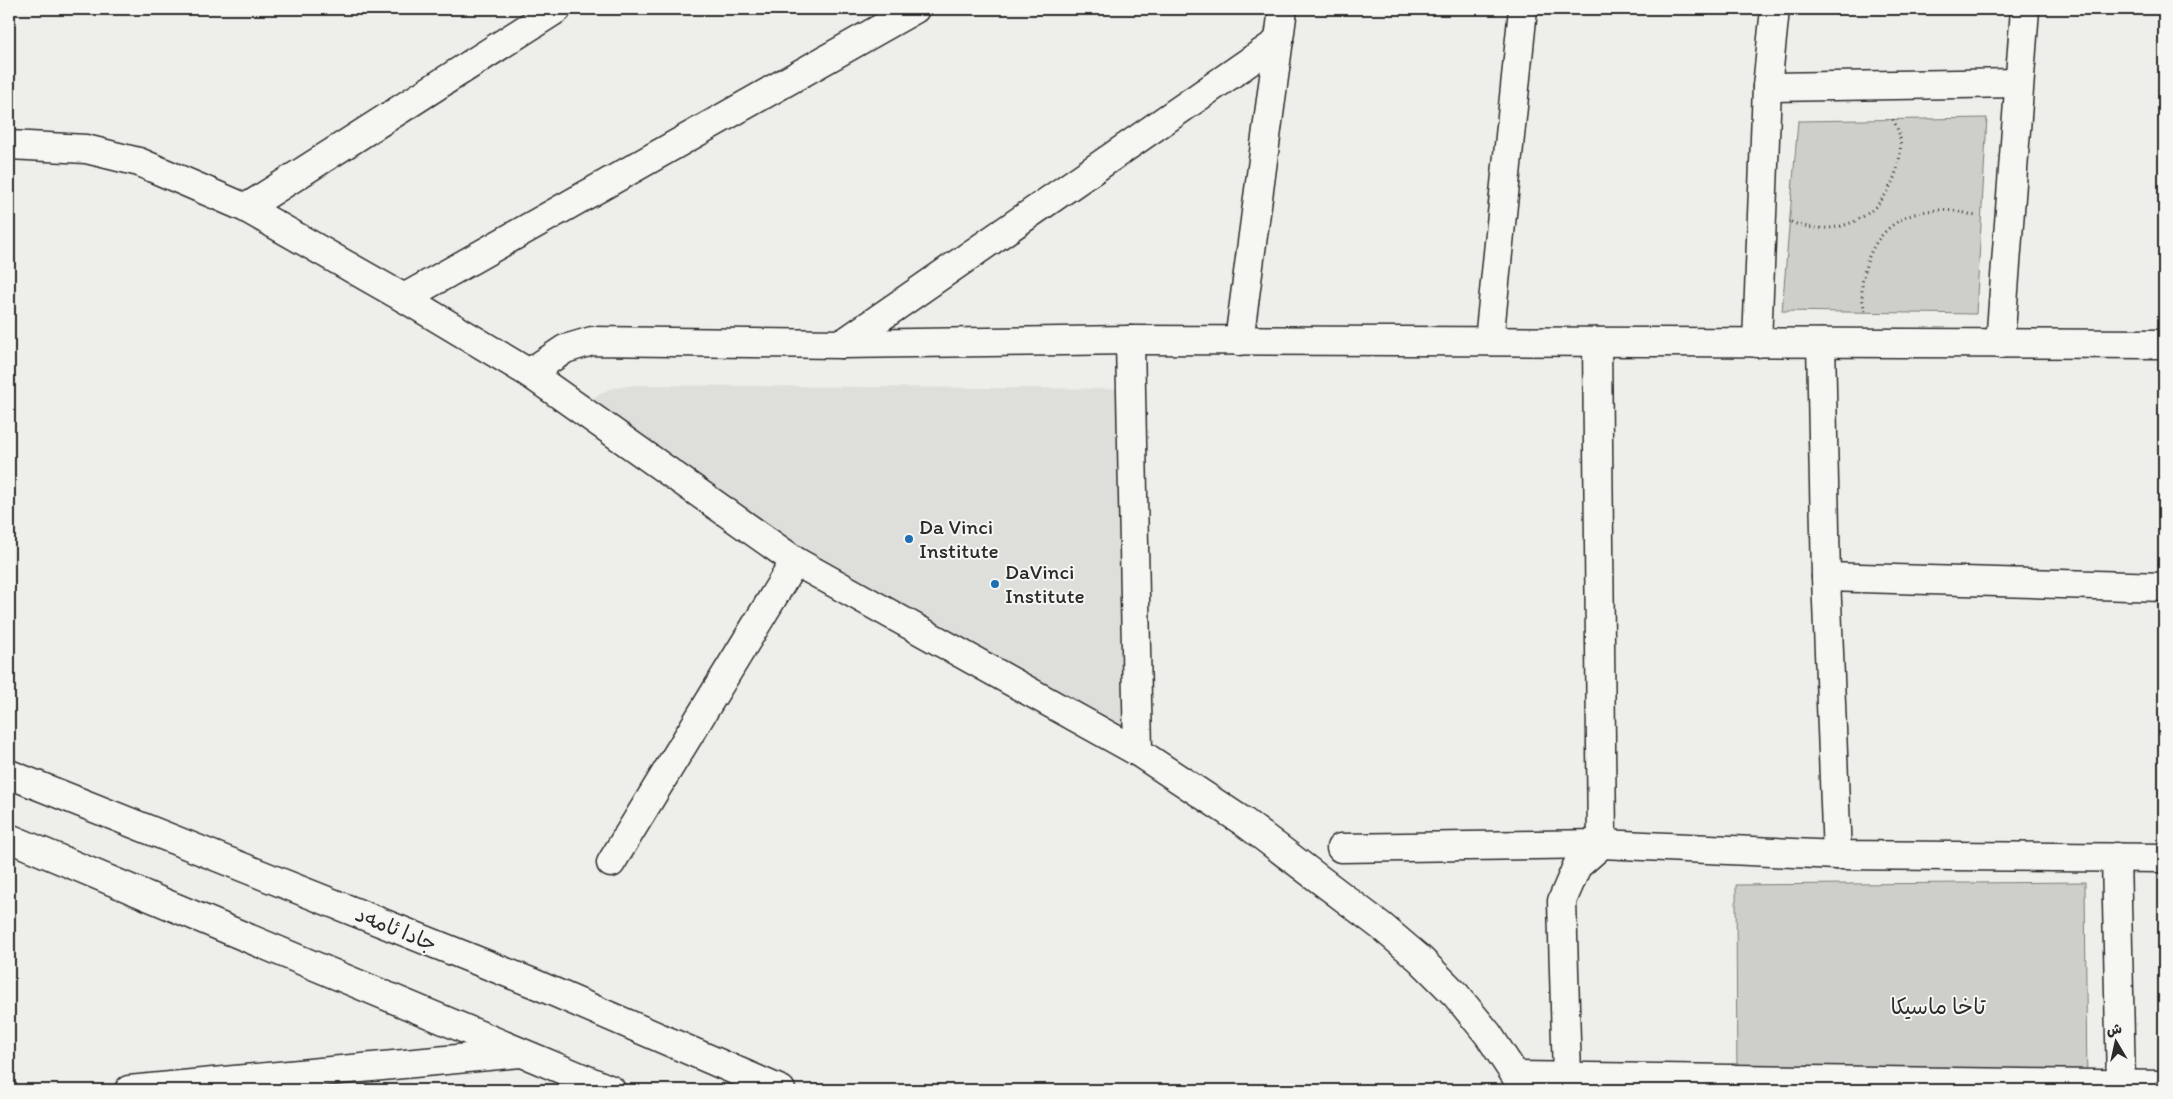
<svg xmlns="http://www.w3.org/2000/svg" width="2173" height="1099" font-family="Itim,'Playpen Sans Arabic',sans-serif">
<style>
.built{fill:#dededb}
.green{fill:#cececa;stroke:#7c7c7a}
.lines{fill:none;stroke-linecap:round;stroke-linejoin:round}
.minor-casing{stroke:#2b2b2b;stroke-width:31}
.major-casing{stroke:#2b2b2b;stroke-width:31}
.path{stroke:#2b2b2b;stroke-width:3;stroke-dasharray:1 4;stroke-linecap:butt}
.minor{stroke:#f6f6f2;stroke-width:28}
.major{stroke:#f6f6f2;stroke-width:28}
.poi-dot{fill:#1f6fb2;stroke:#f6f6f2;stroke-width:2}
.labels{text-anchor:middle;stroke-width:4;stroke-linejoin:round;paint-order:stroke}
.poi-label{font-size:21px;fill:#2b2b2b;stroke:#f6f6f2;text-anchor:start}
.street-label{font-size:21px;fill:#2b2b2b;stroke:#f6f6f2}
.neighbourhood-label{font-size:22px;fill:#2b2b2b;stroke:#f6f6f2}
</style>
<rect width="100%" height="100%" fill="#eeeeea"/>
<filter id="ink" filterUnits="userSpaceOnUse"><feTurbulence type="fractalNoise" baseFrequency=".02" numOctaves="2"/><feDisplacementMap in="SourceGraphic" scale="10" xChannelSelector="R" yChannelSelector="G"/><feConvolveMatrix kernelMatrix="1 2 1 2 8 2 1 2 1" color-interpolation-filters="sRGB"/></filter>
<g filter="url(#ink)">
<path class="built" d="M 634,385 L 1133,389 L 1135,756 L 576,413 L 590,400 L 609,389 Z"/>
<g class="green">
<path d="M 1987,118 L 1976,314 L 1782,311 L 1798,121 Z"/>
<path d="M 2085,882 L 2087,1090 L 1737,1090 L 1736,885 Z"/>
</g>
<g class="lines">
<g class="minor-casing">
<g id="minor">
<path d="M 1767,87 L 2019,83"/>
<path d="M 9,145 L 86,149 L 139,162 L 246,208 L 404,298 L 529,373 L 795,561 L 1138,752 L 1244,822 L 1381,926 L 1420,959 L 1456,995 L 1488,1034 L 1525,1090"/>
<path d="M 246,208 L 557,9"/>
<path d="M 404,298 L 915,9"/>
<path d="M 1130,340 L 1138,752"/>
<path d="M 1239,341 L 1283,9"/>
<path d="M 1489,341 L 1523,9"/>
<path d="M 1757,343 L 1767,87 L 1775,9"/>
<path d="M 1821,343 L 1826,577 L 1837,855"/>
<path d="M 842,344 L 1279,41"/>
<path d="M 2000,344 L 2025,9"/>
<path d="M 529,373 L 565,349 L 592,341 L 842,344 L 1130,340 L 2164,344"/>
<path d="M 1826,577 L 2164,587"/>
<path d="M 1341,848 L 1602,844 L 1837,855 L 2164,858"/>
<path d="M 2116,857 L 2121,1083"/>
<path d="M 611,863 L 795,561"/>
<path d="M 1517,1076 L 2164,1085"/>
<path d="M 1567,1077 L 1562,901 L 1577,866 L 1602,844 L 1597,342"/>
<path d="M 129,1090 L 520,1053"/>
</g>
</g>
<g class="major-casing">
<g id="major">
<path d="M 9,774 L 533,983 L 781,1090"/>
<path d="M 9,838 L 611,1090"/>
</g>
</g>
<g class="path">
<path d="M 1791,222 C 1836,240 1882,218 1896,172 C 1900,160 1902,146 1899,133 C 1897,127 1894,121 1891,116"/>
<path d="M 1865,311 C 1861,298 1861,282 1865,269 C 1878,216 1929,199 1978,217"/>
</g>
<use href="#minor" class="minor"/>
<use href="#major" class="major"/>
</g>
</g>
<g class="poi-dot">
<circle cx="909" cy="539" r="5"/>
<circle cx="995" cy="584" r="5"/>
</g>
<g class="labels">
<g class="poi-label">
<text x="919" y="534">Da Vinci<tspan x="919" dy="24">Institute</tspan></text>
<text x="1005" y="579">DaVinci<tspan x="1005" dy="24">Institute</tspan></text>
</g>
<g class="street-label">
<text transform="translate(396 929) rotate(22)" y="7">جادا ئامەد</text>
</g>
<g class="neighbourhood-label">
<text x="1938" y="1014">تاخا ماسیکا</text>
</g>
</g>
<rect width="2173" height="1099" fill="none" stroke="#f6f6f2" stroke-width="30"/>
<rect x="15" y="15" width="2143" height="1069" fill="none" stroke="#2b2b2b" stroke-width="2" filter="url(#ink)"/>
<g transform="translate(2116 1042) rotate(351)" stroke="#f6f6f2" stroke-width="4" paint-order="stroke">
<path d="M0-4L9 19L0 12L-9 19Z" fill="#2b2b2b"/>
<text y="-8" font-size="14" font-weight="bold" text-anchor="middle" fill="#2b2b2b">ش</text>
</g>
</svg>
